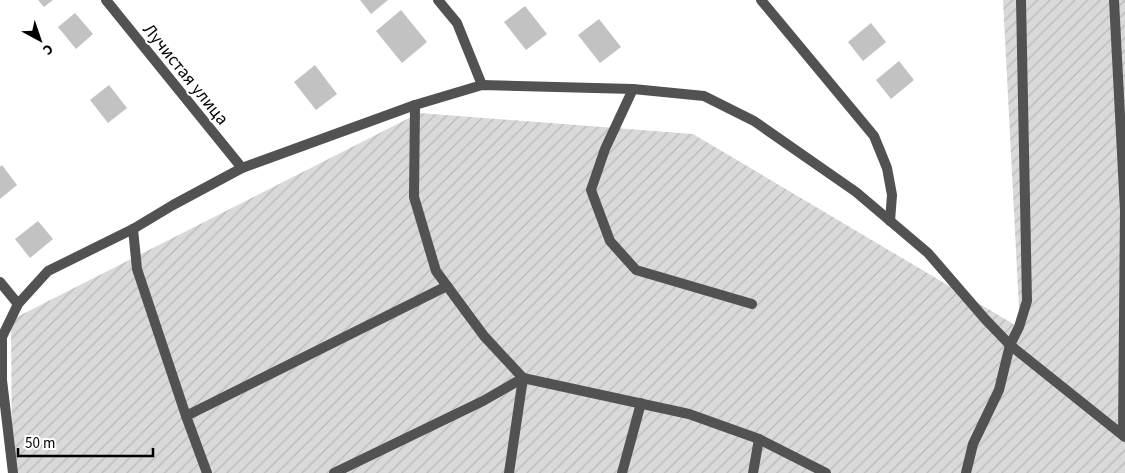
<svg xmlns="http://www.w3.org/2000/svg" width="1125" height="473" font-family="'Source Sans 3',sans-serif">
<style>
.garden{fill:url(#garden-furrows)}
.building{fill:#c2c2c2}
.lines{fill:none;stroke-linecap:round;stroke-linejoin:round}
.street{stroke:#525252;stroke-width:10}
.labels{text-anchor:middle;stroke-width:4;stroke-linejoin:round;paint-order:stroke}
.street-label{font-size:18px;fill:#000;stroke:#fff}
</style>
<defs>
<pattern id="garden-furrows" width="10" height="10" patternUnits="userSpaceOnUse" patternTransform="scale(1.25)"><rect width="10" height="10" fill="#d9d9d9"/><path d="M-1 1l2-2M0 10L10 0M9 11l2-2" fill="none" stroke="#b8b8b8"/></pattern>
</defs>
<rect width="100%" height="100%" fill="#fff"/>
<path class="garden" d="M 1003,0 L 1125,0 L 1125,473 L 12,473 L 11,320 L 419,113 L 693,134 L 1020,328 Z"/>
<g class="building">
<path d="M 38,0 L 53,0 L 44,7 Z"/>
<path d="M 360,0 L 388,0 L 371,14 Z"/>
<path d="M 525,6 L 547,34 L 526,50 L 504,22 Z"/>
<path d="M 401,10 L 427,42 L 402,63 L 376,31 Z"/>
<path d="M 75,13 L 93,34 L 76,49 L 58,27 Z"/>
<path d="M 599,19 L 621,47 L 600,63 L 578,35 Z"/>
<path d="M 871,23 L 886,42 L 863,61 L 848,42 Z"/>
<path d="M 899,61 L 914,80 L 891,99 L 876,80 Z"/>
<path d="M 315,65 L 337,94 L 316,110 L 294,82 Z"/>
<path d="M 109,85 L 127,108 L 108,123 L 90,100 Z"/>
<path d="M 2,165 L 17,185 L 0,199 L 0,167 Z"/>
<path d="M 38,221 L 53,239 L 30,258 L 15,239 Z"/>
</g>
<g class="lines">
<g class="street">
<path d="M 106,0 L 242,168"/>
<path d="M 438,0 L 457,23 L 482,85"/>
<path d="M 761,0 L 874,136 L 887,168 L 892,195 L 890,221"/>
<path d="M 1114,0 L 1125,211 L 1123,435"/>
<path d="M 633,89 L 605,149 L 591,190 L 610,241 L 636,270 L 752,304"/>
<path d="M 415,105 L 414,197 L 436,271 L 484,336 L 523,378 L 689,414 L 759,439 L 826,473"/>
<path d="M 133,229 L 137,269 L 186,416 L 207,473"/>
<path d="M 0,282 L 18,304"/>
<path d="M 186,416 L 447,286"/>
<path d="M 13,473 L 2,380 L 2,337 L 18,304 L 48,271 L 133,229 L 173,205 L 242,168 L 415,105 L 482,85 L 633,89 L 704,96 L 754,121 L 856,192 L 928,253 L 985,319 L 1010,345 L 1125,437"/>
<path d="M 334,473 L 483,401 L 523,378"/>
<path d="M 509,473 L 523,378"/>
<path d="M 622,473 L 641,403"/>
<path d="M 753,473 L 759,439"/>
<path d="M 966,473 L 973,444 L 999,390 L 1010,345 L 1019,327 L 1027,301 L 1021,0"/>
</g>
</g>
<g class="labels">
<g class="street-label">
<text transform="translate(186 74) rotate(51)" y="6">Лучистая улица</text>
</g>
</g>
<g transform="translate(40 40) rotate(140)" stroke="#ffffff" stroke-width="4" paint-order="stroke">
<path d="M0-4L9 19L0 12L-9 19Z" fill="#000000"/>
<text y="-8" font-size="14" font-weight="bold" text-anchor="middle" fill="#000000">С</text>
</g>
<path d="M18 448v8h135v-8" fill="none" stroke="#000000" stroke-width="2.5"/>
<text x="25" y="448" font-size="15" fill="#000000" stroke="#ffffff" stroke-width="4" paint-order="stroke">50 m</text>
</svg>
